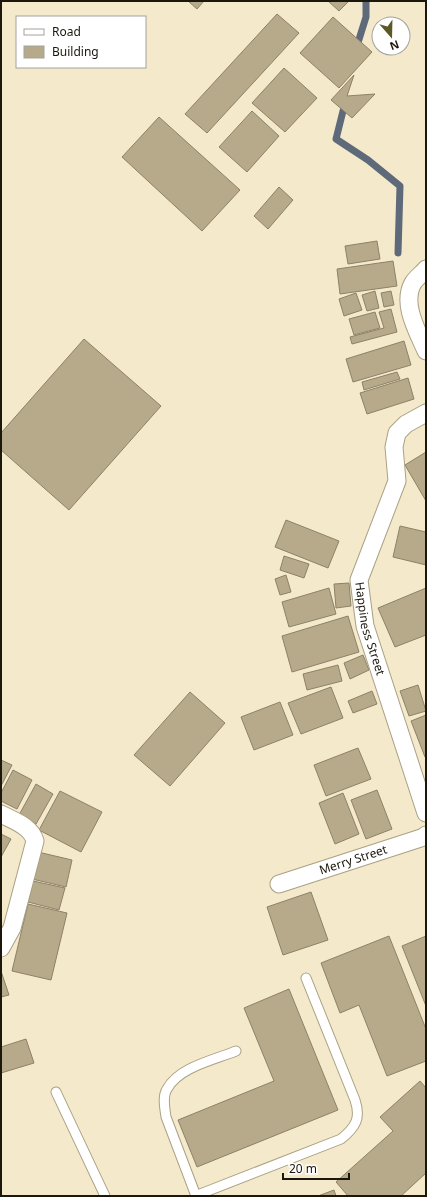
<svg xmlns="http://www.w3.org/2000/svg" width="427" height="1197" font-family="'Noto Sans',sans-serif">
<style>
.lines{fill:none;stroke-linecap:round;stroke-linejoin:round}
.stream{stroke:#5e6979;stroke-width:7}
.building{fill:#b6aa8a;stroke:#8c8267}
.service-casing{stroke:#aaa084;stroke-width:11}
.minor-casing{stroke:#aaa084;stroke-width:19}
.service{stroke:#fff;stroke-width:9}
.minor{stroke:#fff;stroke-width:17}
.labels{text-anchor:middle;stroke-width:3;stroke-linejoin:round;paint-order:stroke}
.street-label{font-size:12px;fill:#1b170d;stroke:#fff}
</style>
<rect width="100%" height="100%" fill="#f4e9cb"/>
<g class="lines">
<g class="stream">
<path d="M 356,49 L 366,17 L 366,1"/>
<path d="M 345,103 L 336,139 L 368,160 L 400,186 L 398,253"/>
</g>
</g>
<g class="building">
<path d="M 188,1 L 204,1 L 197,9 Z"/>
<path d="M 328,1 L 349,1 L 339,11 Z"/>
<path d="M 277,14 L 299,33 L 207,133 L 185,114 Z"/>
<path d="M 333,17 L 372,52 L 339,88 L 300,53 Z"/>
<path d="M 284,68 L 317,98 L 285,132 L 252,103 Z"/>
<path d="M 354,75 L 347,96 L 375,94 L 352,118 L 331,100 Z"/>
<path d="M 252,111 L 279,136 L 247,172 L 219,147 Z"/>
<path d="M 159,117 L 240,190 L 202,231 L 122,157 Z"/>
<path d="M 279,187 L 293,200 L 268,229 L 254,216 Z"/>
<path d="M 377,241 L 380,259 L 348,264 L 345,246 Z"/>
<path d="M 393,261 L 397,286 L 340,294 L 337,269 Z"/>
<path d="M 375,291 L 379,308 L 367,311 L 362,295 Z"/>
<path d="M 391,291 L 394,305 L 384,307 L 381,293 Z"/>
<path d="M 356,293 L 362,310 L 344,316 L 339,299 Z"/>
<path d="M 391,309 L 397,332 L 352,344 L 350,337 L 384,328 L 379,312 Z"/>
<path d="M 375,312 L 380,328 L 354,335 L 349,319 Z"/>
<path d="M 84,339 L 161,406 L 69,510 L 1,450 L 1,433 Z"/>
<path d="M 404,341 L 411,365 L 353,382 L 346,359 Z"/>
<path d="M 397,372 L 400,379 L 364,390 L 362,382 Z"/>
<path d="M 408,378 L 414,399 L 367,414 L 360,393 Z"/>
<path d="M 426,452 L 426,501 L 405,465 Z"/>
<path d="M 286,520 L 339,541 L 328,568 L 275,547 Z"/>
<path d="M 400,526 L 426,532 L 426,565 L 393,557 Z"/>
<path d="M 284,556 L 309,564 L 304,578 L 280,570 Z"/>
<path d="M 286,575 L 291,592 L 280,595 L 275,579 Z"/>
<path d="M 349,583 L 351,606 L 336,608 L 334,584 Z"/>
<path d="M 329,588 L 336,614 L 289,627 L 282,602 Z"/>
<path d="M 426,588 L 426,635 L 395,647 L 378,608 Z"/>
<path d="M 348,616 L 359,652 L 292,672 L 282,636 Z"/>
<path d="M 363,655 L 369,670 L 350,679 L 344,663 Z"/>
<path d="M 338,665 L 342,681 L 307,690 L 303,674 Z"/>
<path d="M 418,685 L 426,711 L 409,716 L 400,691 Z"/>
<path d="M 331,687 L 343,718 L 301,734 L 288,703 Z"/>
<path d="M 372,691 L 377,704 L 353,713 L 348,701 Z"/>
<path d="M 190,692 L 225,723 L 170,786 L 134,755 Z"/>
<path d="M 280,702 L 293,735 L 254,750 L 241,717 Z"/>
<path d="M 426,715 L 426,756 L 425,757 L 411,721 Z"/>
<path d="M 358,748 L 371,779 L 326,796 L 314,765 Z"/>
<path d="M 1,760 L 12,765 L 1,786 Z"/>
<path d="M 13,770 L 32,780 L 17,809 L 1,801 L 1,793 Z"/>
<path d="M 36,784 L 53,794 L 36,824 L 19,815 Z"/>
<path d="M 377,790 L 392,829 L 366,839 L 351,800 Z"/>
<path d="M 60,791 L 102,812 L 81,852 L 39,830 Z"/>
<path d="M 343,793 L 359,834 L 335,844 L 319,803 Z"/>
<path d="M 1,834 L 11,839 L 1,857 Z"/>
<path d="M 38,852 L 72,860 L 66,887 L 32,879 Z"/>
<path d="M 33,881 L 65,888 L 59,910 L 28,902 Z"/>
<path d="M 311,892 L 328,940 L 283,955 L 267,907 Z"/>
<path d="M 28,904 L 67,913 L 51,980 L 12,971 Z"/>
<path d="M 389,936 L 426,1029 L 426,1061 L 387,1076 L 359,1005 L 340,1013 L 321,963 Z"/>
<path d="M 426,936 L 426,1006 L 402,946 Z"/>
<path d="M 1,971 L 9,995 L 1,997 Z"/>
<path d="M 289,989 L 338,1110 L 197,1167 L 178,1120 L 274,1081 L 244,1008 Z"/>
<path d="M 26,1039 L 34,1063 L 1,1073 L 1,1047 Z"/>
<path d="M 420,1081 L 426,1088 L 426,1173 L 401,1196 L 348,1196 L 336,1182 L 393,1131 L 380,1117 Z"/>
<path d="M 334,1190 L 336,1196 L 318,1196 Z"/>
</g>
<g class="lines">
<g class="service-casing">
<g id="service">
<path d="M 56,1092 L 105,1196"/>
<path d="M 195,1196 L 341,1139 C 356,1127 361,1118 355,1100 L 306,978"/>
<path d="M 196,1196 L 166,1117 C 165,1109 162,1097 167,1089 C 179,1067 214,1060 236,1051"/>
</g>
</g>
<g class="minor-casing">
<g id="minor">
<path d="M 426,269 C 422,274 416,278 413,283 C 401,304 418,332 426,351"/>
<path id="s1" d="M 426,413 L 406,424 L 397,433 L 394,447 L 397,481 L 359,580 L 365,626 L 426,813"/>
<path d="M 1,814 C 14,821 31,826 35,841 L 12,928 L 1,948"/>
<path id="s2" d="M 279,884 L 424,837 L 426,835"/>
</g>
</g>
<use href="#service" class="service"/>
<use href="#minor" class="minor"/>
</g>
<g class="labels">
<g class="street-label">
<text dy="4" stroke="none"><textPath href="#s1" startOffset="240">Happiness Street</textPath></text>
<text dy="4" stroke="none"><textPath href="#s2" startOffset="78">Merry Street</textPath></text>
</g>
</g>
<rect width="427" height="1197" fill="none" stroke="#1b170d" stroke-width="4"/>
<rect x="16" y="16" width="130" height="52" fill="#ffffff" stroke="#a4a29e"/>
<rect x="24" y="29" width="20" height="6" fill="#ffffff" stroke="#a4a29e"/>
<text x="52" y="36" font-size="12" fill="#1b170d">Road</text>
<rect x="24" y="46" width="20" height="12" fill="#b6aa8a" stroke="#a4a29e"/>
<text x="52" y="56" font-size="12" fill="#1b170d">Building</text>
<g transform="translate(391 36) rotate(160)"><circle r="19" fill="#ffffff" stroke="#a4a29e"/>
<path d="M0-3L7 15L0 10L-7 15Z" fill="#5d5926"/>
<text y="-6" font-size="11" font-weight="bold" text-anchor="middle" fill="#1b170d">N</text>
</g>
<path d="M283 1173v6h66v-6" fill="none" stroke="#1b170d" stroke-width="2"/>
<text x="289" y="1173" font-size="12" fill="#1b170d" stroke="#ffffff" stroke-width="3" paint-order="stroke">20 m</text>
</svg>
